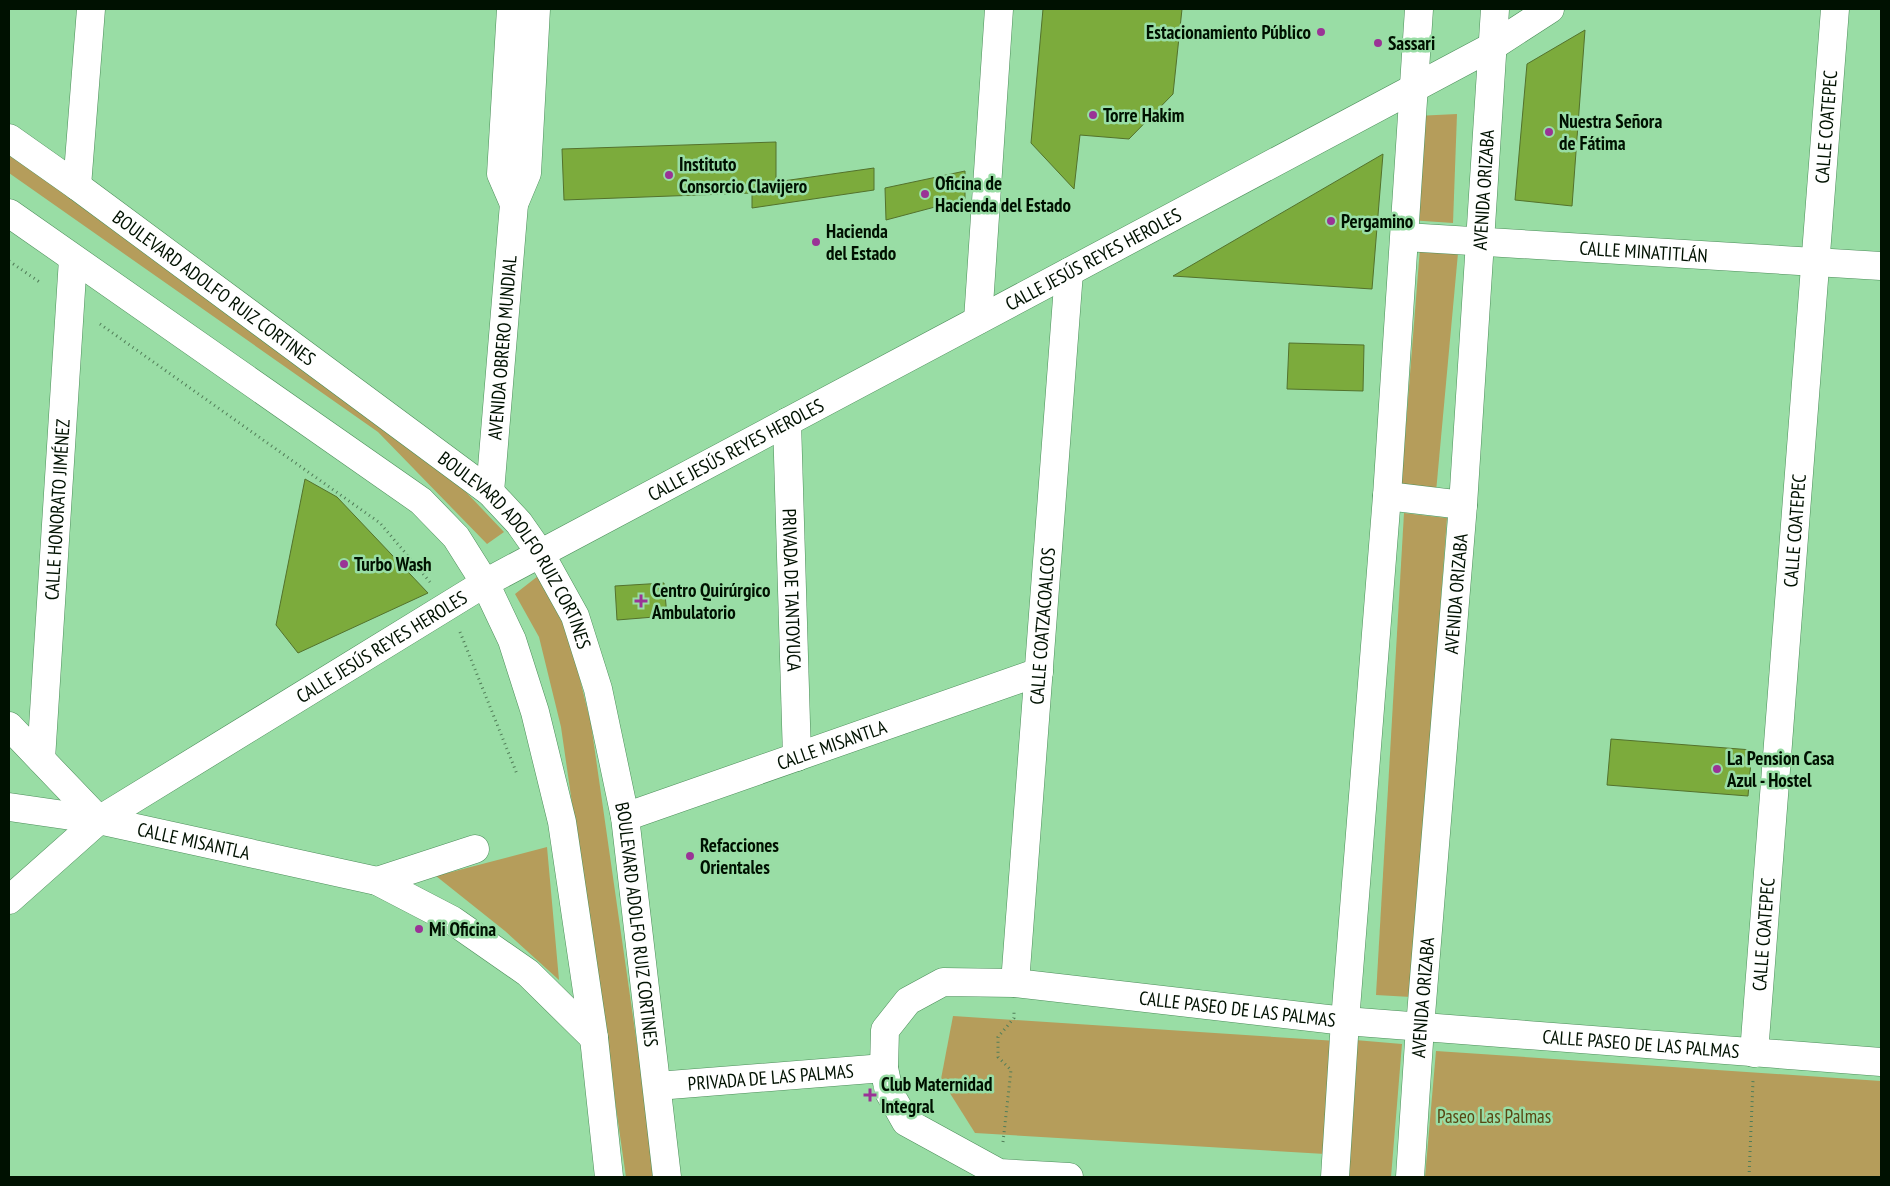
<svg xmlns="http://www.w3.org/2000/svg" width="1890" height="1186" font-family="'PT Sans Narrow',sans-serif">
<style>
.green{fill:#b59d5b}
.building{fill:#7cab3c;stroke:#53722c}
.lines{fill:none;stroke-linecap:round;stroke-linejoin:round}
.street-casing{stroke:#4c8e5a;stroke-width:29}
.secondary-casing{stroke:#4c8e5a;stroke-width:29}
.path{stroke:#517d58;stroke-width:3;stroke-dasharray:1 4;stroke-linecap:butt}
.street{stroke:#fff;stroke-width:28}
.secondary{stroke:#fff;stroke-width:28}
.poi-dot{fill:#9a3396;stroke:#99dda5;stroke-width:2}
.labels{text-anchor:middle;stroke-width:5;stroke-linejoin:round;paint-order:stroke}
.poi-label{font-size:19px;font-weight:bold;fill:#001101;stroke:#99dda5;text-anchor:start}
.street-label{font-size:19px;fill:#001101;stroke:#99dda5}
.park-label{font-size:19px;fill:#584612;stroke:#99dda5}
</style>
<rect width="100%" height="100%" fill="#99dda5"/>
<g class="green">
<path d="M 1457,114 L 1453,223 L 1409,220 L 1416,116 Z"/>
<path d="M 9,151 L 388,410 L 504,532 L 487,544 L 378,432 L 9,173 Z"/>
<path d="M 1420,248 L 1458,253 L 1436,492 L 1401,488 Z"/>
<path d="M 1404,513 L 1447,518 L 1411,997 L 1376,995 Z"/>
<path d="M 538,576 L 567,627 L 591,724 L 656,1177 L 626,1177 L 561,727 L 539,637 L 515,594 Z"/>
<path d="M 547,847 L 559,980 L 505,931 L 436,876 Z"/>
<path d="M 953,1016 L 1337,1041 L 1325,1154 L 975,1133 L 941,1079 Z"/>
<path d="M 1355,1040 L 1402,1044 L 1391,1177 L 1343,1176 Z"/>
<path d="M 1436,1051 L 1881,1081 L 1881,1177 L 1425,1177 Z"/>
</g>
<g class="building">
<path d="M 1043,9 L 1182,9 L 1173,94 L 1129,139 L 1080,135 L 1074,189 L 1031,143 Z"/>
<path d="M 1585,30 L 1572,206 L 1515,200 L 1527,64 Z"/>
<path d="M 776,142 L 776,182 L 874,168 L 874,190 L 752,208 L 752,193 L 564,200 L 562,149 Z"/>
<path d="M 1383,154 L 1372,289 L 1173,276 Z"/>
<path d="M 965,171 L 965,199 L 886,220 L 885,188 Z"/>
<path d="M 1289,343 L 1364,345 L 1363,391 L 1287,389 Z"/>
<path d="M 305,479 L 337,497 L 428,593 L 298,653 L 276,625 Z"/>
<path d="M 664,583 L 667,616 L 617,620 L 615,586 Z"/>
<path d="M 1611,739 L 1752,750 L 1748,796 L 1607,785 Z"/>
</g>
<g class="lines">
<g class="street-casing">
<g id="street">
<path d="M 511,9 L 501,174 L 514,204"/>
<path d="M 77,186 L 91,9"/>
<path id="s1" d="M 1405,237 L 1881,266"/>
<path d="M 978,320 L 999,9"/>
<path id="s2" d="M 787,422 L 797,757"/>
<path id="s3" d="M 490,492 L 514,204 L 527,173 L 536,9"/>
<path d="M 9,726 L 99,820"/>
<path id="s4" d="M 41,759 L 73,259"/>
<path id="s5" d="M 9,807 L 99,820 L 377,881 L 452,920 L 528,973 L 594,1038"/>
<path id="s6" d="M 625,817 L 1039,672"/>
<path d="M 377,881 L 475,849"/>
<path id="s7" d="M 9,900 L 99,820 L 485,583"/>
<path id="s8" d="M 1015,983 L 1069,272"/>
<path id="s9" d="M 1754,1053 L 1835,9"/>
<path id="s10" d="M 657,1086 L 884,1068"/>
<path id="s11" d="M 1069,1177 L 999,1173 L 906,1122 L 889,1092 L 884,1068 L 885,1030 L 908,1001 L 943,982 L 1015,983 L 1345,1021 L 1881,1062"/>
</g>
</g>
<g class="secondary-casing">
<g id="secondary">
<path id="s12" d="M 9,138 L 77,186 L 490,492 L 519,523 L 540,553 L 575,616 L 598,689 L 625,817 L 667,1177"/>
<path d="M 9,213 L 421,501 L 456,537 L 485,583 L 512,640 L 535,712 L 562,822 L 594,1038 L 609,1177"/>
<path d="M 1387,496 L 1463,505"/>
<path id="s13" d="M 485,583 L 1493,46 L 1550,9"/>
<path d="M 1335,1177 L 1345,1021 L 1387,496 L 1419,9"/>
<path id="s14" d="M 1410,1177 L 1420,1027 L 1463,505 L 1495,9"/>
</g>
</g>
<g class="path">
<path d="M 9,261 L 41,283"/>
<path d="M 100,324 L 380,523 L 430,582"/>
<path d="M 460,632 L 517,774"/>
<path d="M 1003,1142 L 1011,1070 L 998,1057 L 998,1037 L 1014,1018 L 1014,1012"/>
<path d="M 1749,1177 L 1753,1081"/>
</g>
<use href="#street" class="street"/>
<use href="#secondary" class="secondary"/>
</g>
<g class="poi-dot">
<circle cx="1321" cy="32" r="5"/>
<circle cx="1378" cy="43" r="5"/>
<circle cx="1093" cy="115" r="5"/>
<circle cx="1549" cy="132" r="5"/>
<circle cx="669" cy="175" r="5"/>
<circle cx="925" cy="194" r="5"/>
<circle cx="1331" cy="221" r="5"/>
<circle cx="816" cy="242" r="5"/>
<circle cx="344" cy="564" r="5"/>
<path d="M638.5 593.5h5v5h5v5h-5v5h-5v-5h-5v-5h5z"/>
<circle cx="1717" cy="769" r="5"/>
<circle cx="690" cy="856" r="5"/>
<circle cx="419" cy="929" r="5"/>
<path d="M867.5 1087.5h5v5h5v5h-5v5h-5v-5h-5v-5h5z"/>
</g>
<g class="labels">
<g class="poi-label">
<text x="1311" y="39" text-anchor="end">Estacionamiento Público</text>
<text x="1388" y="50">Sassari</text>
<text x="1103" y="122">Torre Hakim</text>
<text x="1559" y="128">Nuestra Señora<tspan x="1559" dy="22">de Fátima</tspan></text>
<text x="679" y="171">Instituto<tspan x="679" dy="22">Consorcio Clavijero</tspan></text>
<text x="935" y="190">Oficina de<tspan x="935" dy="22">Hacienda del Estado</tspan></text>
<text x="1341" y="228">Pergamino</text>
<text x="826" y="238">Hacienda<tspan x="826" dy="22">del Estado</tspan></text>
<text x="354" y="571">Turbo Wash</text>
<text x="652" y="597">Centro Quirúrgico<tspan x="652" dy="22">Ambulatorio</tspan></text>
<text x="1727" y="765">La Pension Casa<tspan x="1727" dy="22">Azul - Hostel</tspan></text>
<text x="700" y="852">Refacciones<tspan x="700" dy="22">Orientales</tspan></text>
<text x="429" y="936">Mi Oficina</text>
<text x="881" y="1091">Club Maternidad<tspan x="881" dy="22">Integral</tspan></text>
</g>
<g class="street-label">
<text dy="7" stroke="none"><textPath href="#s9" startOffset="929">CALLE COATEPEC</textPath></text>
<text dy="7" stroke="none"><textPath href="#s14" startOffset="990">AVENIDA ORIZABA</textPath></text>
<text dy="7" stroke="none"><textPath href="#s1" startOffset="239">CALLE MINATITLÁN</textPath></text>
<text dy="7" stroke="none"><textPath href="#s13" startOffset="689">CALLE JESÚS REYES HEROLES</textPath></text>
<text dy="7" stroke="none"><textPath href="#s12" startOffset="254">BOULEVARD ADOLFO RUIZ CORTINES</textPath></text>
<text dy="7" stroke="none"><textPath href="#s3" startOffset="145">AVENIDA OBRERO MUNDIAL</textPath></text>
<text dy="7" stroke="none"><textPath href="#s13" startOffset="284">CALLE JESÚS REYES HEROLES</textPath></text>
<text dy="7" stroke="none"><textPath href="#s4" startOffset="250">CALLE HONORATO JIMÉNEZ</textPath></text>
<text dy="7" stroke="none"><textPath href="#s9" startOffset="524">CALLE COATEPEC</textPath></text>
<text dy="7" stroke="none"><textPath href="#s12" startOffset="659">BOULEVARD ADOLFO RUIZ CORTINES</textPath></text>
<text dy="7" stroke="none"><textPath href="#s2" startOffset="168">PRIVADA DE TANTOYUCA</textPath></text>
<text dy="7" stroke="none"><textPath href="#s14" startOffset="585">AVENIDA ORIZABA</textPath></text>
<text dy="7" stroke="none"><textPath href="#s8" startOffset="358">CALLE COATZACOALCOS</textPath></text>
<text dy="7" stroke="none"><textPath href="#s7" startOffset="452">CALLE JESÚS REYES HEROLES</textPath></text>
<text dy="7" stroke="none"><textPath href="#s6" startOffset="219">CALLE MISANTLA</textPath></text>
<text dy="7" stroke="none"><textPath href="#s5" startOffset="188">CALLE MISANTLA</textPath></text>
<text dy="7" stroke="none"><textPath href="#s12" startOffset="1064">BOULEVARD ADOLFO RUIZ CORTINES</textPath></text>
<text dy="7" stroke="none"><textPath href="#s9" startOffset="119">CALLE COATEPEC</textPath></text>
<text dy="7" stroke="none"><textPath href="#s14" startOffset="180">AVENIDA ORIZABA</textPath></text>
<text dy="7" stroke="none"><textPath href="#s11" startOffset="646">CALLE PASEO DE LAS PALMAS</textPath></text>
<text dy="7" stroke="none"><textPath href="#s11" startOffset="1051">CALLE PASEO DE LAS PALMAS</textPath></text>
<text dy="7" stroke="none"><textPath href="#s10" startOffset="114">PRIVADA DE LAS PALMAS</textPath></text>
</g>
<g class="park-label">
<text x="1494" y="1123">Paseo Las Palmas</text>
</g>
</g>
<rect width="1890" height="1186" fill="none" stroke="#001101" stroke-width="20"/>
</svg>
